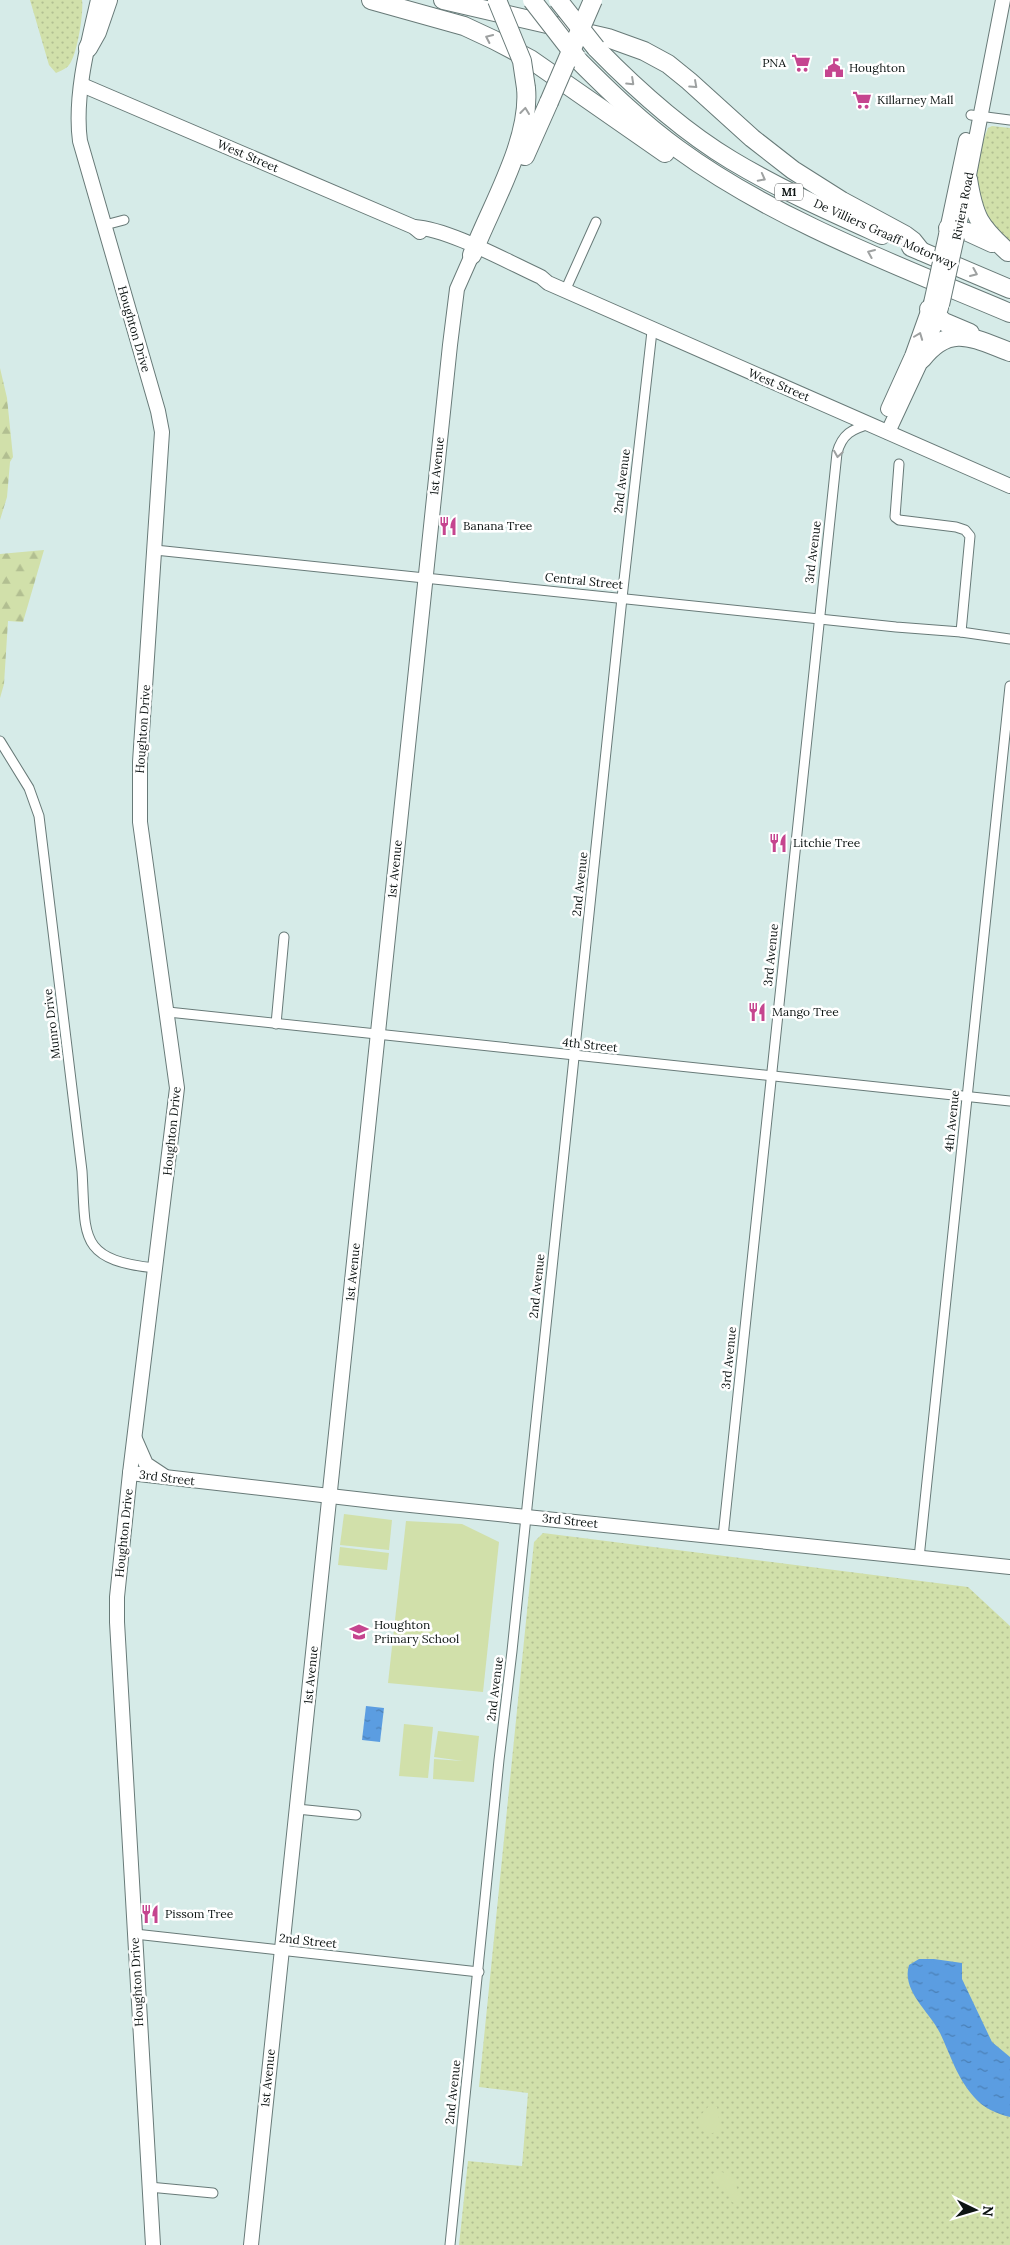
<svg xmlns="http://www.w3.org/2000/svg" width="1010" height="2245" font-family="Lora,serif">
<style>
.grass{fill:url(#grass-dots)}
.forest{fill:url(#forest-firs)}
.pitch{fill:#d1e0aa}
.water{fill:url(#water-ripples)}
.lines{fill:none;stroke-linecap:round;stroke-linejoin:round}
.street-casing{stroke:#687a78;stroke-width:11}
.secondary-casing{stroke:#687a78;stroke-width:16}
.highway-casing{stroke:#687a78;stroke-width:20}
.street{stroke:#fff;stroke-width:9}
.secondary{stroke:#fff;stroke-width:14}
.highway{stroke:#fff;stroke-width:18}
.secondary-bridge-casing{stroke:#687a78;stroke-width:16;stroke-linecap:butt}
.highway-bridge-casing{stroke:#687a78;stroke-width:20;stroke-linecap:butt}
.secondary-bridge{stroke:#fff;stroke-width:14}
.highway-bridge{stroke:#fff;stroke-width:18}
.oneway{stroke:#9ea1a1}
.labels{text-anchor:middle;stroke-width:5;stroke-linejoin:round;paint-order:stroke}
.shield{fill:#fff;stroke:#565a5a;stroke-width:1}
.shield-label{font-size:11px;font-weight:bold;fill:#0d1413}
.poi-label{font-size:12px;fill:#0d1413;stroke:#fff;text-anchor:start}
.street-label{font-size:12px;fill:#0d1413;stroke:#fff}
</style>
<defs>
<pattern id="grass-dots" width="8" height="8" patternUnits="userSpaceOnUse" patternTransform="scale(1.25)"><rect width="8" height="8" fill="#d1e0aa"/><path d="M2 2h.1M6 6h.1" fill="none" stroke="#b2bf91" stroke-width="1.8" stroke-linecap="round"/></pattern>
<pattern id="forest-firs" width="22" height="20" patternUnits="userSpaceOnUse" patternTransform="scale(1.25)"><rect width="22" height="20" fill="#d1e0aa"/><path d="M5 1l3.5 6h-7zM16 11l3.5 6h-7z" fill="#b2bf91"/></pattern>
<pattern id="water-ripples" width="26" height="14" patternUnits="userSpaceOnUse" patternTransform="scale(1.25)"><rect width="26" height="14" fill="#5b9de1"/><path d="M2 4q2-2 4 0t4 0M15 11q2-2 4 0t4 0" fill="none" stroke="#4a7fb5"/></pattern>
</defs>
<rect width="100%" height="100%" fill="#d6ebe8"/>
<g class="grass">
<path d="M 30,0 L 82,0 C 84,12 77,56 69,65 C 66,69 60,71 56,73 L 49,65 Z"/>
<path d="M 992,126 L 1010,128 L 1010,247 L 987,228 L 974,188 L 981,146 L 988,128 Z"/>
<path d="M 543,1533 L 968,1587 L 1010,1626 L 1010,2245 L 459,2245 L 468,2161 L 522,2166 L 528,2093 L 479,2087 L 534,1542 Z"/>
</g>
<g class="forest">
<path d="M 0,368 L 7,398 L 13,457 L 10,462 L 7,497 L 0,520 Z"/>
<path d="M 44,550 L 23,622 L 8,621 L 4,684 L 0,698 L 0,554 Z"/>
</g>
<g class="pitch">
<path d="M 344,1514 L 392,1520 L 389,1550 L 340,1545 Z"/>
<path d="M 406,1521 L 462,1524 L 499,1542 L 483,1692 L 388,1683 Z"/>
<path d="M 340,1547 L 389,1553 L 387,1570 L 338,1565 Z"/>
<path d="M 404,1724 L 433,1727 L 428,1778 L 399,1776 Z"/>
<path d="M 438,1731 L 479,1736 L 474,1782 L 433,1779 L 434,1759 L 463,1761 L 434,1757 Z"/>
<path d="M 709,2106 L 717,2107 L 721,2130 L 713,2133 L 705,2133 L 699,2126 L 698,2118 Z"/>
<path d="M 722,2172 L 733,2177 L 741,2200 L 736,2204 L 732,2202 L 725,2187 L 714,2183 L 710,2176 L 714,2173 Z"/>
</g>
<g class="water">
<path d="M 366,1706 L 384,1708 L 380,1742 L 362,1740 Z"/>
<path d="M 919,1959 L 934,1959 L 962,1963 L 962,1979 L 992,2042 L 1010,2057 L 1010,2117 C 997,2114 982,2107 974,2097 C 956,2076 951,2056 940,2033 C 930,2012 901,1991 909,1965 Z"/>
</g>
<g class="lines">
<g class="street-casing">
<g id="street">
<path d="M 971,115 L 1010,120"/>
<path d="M 105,225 L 124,220"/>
<path d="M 565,291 L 596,222"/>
<path d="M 899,464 L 895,517 L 899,520 L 956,527 L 965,530 L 970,536 L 961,632"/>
<path d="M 155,550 L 896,627 L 961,632 L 1010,639"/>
<path d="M 0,741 L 29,788 L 39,816 L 82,1171 C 86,1236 77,1260 155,1268"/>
<path d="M 168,1012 L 1010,1101"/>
<path d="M 276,1024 L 284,937"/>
<path d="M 723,1537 L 837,453 C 842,434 852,429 870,424"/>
<path d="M 919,1558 L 1010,686"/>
<path d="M 297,1809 L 356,1815"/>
<path d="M 135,1934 L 479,1972"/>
<path d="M 149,2187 L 213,2193"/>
<path d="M 450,2245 L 499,1760 L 512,1651 L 622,598 L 652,331"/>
</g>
</g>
<g class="secondary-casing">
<g id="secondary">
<path d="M 98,0 C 88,43 74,97 80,141 L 158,411 L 162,432 L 140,762 L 140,822 L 177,1088 L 130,1473 L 117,1597 L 117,1622 L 153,2245"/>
<path d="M 82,85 L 414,227 L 420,232"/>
<path d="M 414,227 C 449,229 508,262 541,277 L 548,283 L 1010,486"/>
<path d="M 946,235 L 966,140"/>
<path d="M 957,237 L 1003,0"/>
<path d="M 888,409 L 912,356 L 931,303"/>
<path d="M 888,432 L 922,359 L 941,308"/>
<path d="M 135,1439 L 146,1464 L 164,1476"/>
<path d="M 130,1473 L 391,1503 L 1010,1567"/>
<path d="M 251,2245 L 450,345 L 457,289 L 472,255"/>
</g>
</g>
<g class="highway-casing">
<g id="highway">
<path d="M 371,0 L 464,26 L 494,40 L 530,59 L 665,153"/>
<path d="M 443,0 L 608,38 L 644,51 L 668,64 L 689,81 L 752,138 L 793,170 L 842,201 L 905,235 L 913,241 L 921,251"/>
<path d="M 88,48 L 97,32 L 108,0"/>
<path d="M 596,48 C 637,90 681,130 731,160 C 779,189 831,212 882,235"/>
<path d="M 579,61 C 610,92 642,123 678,149 C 775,220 899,266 1010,313"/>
<path d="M 525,156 L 549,102"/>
<path d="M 968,179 C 974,217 979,226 1008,252"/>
<path d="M 948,228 L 968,232 L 992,243"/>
<path d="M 911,247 L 1010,289"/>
<path d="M 472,255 C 491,206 531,140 526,88"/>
<path d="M 929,309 L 944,322 L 970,333"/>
<path d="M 922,359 C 950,323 973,338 1010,352"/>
</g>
</g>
<use href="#street" class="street"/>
<use href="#secondary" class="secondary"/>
<use href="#highway" class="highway"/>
<g class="secondary-bridge-casing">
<g id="secondary-bridge">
<path d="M 931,303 L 946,235"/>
<path d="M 942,305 L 957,237"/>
</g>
</g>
<g class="highway-bridge-casing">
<g id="highway-bridge">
<path d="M 497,0 L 522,61 L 526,88"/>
<path d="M 532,0 L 577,58"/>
<path d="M 558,0 L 596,48"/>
<path d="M 549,102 L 593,0"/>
</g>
</g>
<use href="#secondary-bridge" class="secondary-bridge"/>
<use href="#highway-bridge" class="highway-bridge"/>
</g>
<defs><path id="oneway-chevron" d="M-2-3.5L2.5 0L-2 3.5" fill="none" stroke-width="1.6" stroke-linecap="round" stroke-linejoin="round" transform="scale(1.25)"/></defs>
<g class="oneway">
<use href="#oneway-chevron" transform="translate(489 38) rotate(-155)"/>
<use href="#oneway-chevron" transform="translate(631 82) rotate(43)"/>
<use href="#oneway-chevron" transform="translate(694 85) rotate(42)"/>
<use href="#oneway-chevron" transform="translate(525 111) rotate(-83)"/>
<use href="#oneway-chevron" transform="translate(762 178) rotate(28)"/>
<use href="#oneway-chevron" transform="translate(871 253) rotate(-157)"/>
<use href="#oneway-chevron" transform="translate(974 273) rotate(23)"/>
<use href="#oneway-chevron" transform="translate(919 336) rotate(-69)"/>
<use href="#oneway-chevron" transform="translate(838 454) rotate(99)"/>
</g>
<defs>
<g id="supermarket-bare" transform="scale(1.5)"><path d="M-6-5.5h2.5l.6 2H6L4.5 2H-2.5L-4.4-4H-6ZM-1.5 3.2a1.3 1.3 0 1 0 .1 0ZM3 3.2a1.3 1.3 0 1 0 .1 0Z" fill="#c5458f" stroke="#fff" stroke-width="2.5" paint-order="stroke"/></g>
<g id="civic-bare" transform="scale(1.5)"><path d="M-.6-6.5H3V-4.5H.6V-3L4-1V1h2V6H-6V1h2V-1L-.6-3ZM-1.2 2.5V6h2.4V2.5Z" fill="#c5458f" stroke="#fff" stroke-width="2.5" paint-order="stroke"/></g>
<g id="restaurant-bare" transform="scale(1.5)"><path d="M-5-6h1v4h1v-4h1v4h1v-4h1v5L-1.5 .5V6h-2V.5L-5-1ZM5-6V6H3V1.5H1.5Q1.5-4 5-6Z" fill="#c5458f" stroke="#fff" stroke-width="2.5" paint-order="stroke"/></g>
<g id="school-bare" transform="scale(1.5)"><path d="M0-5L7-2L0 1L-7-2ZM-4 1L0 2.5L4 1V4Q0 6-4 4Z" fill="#c5458f" stroke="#fff" stroke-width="2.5" paint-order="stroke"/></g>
</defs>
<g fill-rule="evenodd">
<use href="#supermarket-bare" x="801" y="63"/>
<use href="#civic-bare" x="834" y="68"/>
<use href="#supermarket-bare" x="862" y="100"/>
<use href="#restaurant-bare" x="448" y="526"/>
<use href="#restaurant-bare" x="778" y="843"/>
<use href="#restaurant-bare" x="757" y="1012"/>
<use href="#school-bare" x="359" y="1632"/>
<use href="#restaurant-bare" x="150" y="1914"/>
</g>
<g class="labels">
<rect class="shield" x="775" y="183.5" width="28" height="17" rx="4"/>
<g class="shield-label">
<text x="789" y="196">M1</text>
</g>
<g class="poi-label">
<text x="786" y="67" text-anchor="end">PNA</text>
<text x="849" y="72">Houghton</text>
<text x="877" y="104">Killarney Mall</text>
<text x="463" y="530">Banana Tree</text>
<text x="793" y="847">Litchie Tree</text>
<text x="772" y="1016">Mango Tree</text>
<text x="374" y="1629">Houghton<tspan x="374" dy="14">Primary School</tspan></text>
<text x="165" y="1918">Pissom Tree</text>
</g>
<g class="street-label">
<text transform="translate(248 156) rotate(23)" y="4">West Street</text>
<text transform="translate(963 206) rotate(-79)" y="4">Riviera Road</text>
<text transform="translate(885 234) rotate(24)" y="4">De Villiers Graaff Motorway</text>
<text transform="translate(134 329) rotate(74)" y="4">Houghton Drive</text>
<text transform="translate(779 385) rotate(23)" y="4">West Street</text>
<text transform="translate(437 466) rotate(-84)" y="4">1st Avenue</text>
<text transform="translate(622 481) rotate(-83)" y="4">2nd Avenue</text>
<text transform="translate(813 552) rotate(-83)" y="4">3rd Avenue</text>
<text transform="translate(584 581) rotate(6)" y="4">Central Street</text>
<text transform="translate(143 729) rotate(-86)" y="4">Houghton Drive</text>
<text transform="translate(395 869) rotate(-84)" y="4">1st Avenue</text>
<text transform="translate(580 884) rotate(-84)" y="4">2nd Avenue</text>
<text transform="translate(771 955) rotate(-84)" y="4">3rd Avenue</text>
<text transform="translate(52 1024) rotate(-97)" y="4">Munro Drive</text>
<text transform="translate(590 1045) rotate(6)" y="4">4th Street</text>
<text transform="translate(952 1121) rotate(-84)" y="4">4th Avenue</text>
<text transform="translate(172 1131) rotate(-84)" y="4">Houghton Drive</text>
<text transform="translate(353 1272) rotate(-84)" y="4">1st Avenue</text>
<text transform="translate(537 1286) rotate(-84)" y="4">2nd Avenue</text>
<text transform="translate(729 1358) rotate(-84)" y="4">3rd Avenue</text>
<text transform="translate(167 1478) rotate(7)" y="4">3rd Street</text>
<text transform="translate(570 1521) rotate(6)" y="4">3rd Street</text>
<text transform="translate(124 1533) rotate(-84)" y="4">Houghton Drive</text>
<text transform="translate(311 1675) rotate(-84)" y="4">1st Avenue</text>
<text transform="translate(495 1689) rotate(-83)" y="4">2nd Avenue</text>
<text transform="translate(308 1941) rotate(6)" y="4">2nd Street</text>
<text transform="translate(137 1982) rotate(-93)" y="4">Houghton Drive</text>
<text transform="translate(268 2078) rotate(-84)" y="4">1st Avenue</text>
<text transform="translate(453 2092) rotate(-84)" y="4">2nd Avenue</text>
</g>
</g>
<g transform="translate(975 2210) rotate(95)" stroke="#ffffff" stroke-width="4" paint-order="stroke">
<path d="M0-4L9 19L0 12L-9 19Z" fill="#0d1413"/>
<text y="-8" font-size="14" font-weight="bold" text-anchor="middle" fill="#0d1413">N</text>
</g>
</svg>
